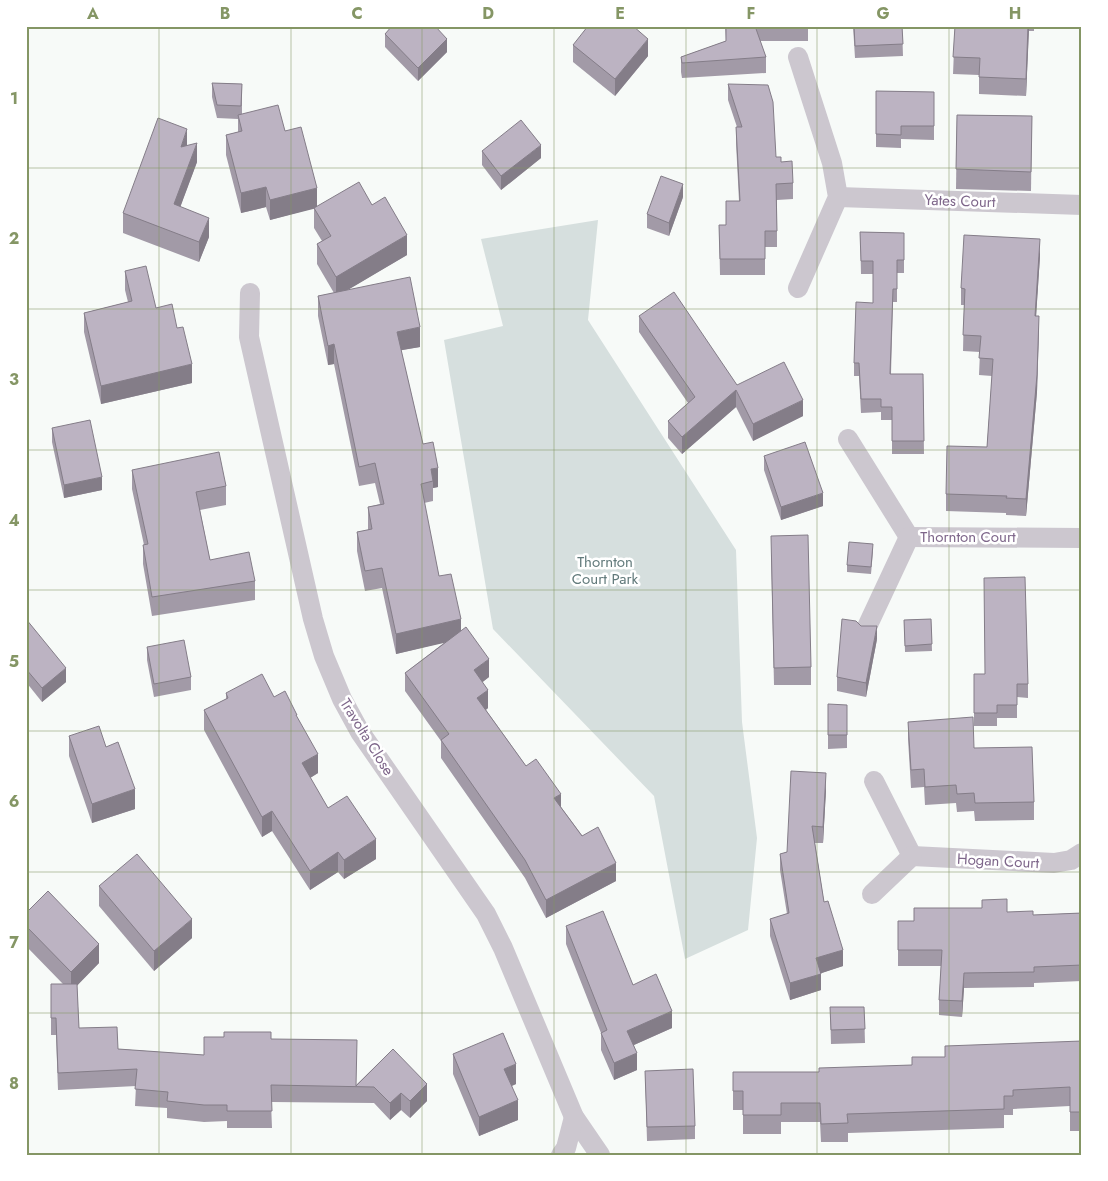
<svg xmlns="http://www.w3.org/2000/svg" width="1108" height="1181" font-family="Jost,sans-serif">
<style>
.green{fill:#d6dfde}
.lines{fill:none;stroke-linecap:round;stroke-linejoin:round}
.street{stroke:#ccc7cf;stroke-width:20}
.wall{fill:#a29aa7}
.shaded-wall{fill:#847d88}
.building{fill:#bcb3c2;stroke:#847d88}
.grid{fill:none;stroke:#859665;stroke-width:1;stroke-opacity:0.55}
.labels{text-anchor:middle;stroke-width:5;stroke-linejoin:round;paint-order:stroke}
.street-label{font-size:15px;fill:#7e668a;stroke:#fff}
.park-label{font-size:15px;fill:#627a7b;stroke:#fff}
.neatline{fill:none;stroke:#859665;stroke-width:2}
.grid-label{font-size:16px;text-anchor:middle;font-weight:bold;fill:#859665}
</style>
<rect width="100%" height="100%" fill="#f7faf8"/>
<path class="green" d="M 598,220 L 588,320 L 736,550 L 742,722 L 757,838 L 748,930 L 685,959 L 654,796 L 493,629 L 444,340 L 503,326 L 481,239 Z"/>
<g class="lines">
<g class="street">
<path d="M 838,197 L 1082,205"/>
<path d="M 798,288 L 838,197 L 832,163 L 798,57"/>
<path d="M 250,293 L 249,337 L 313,619 L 324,656 L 342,699 L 360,732 L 486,914 L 503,948 L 574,1117 L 600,1155"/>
<path d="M 848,439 L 909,537"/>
<path d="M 909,537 L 1082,538"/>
<path d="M 866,629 L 909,537"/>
<path d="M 874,781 L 912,856"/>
<path d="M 912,856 L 1054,863 L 1071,860 L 1082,853"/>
<path d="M 872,894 L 912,856"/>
<path d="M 561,1155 L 566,1148 L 574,1117"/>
</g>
</g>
<g class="wall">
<path d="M 725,26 L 808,26 L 808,41 L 760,41 L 766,57 L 766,73 L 682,78 L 681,72 L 681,57 L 726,41 Z"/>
<path d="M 853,26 L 902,26 L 903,56 L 855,58 Z"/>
<path d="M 955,26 L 1034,26 L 1034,31 L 1029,31 L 1026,96 L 979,94 L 979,75 L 953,74 Z"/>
<path d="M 385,34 L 447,52 L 418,81 L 385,47 Z"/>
<path d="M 573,45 L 648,56 L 615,96 L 573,62 Z"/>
<path d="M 212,83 L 242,84 L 242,114 L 285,131 L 317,207 L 372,205 L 407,255 L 347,290 L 420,347 L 401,350 L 423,444 L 438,487 L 433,488 L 433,501 L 424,503 L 439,576 L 461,631 L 489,677 L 482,682 L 488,708 L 486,710 L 526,766 L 561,807 L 616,881 L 546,918 L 525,878 L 441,758 L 441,741 L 405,691 L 405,673 L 445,642 L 396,654 L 382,588 L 365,591 L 357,551 L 357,532 L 368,530 L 368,507 L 380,504 L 375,483 L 359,486 L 334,364 L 328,365 L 318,316 L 318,296 L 334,293 L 317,264 L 317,244 L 322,241 L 314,228 L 314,208 L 270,220 L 266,207 L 241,213 L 226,155 L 226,135 L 238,132 L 238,119 L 217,118 L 212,97 Z"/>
<path d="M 728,84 L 776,157 L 781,162 L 793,183 L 793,199 L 777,200 L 777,247 L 765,247 L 765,275 L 720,275 L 719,225 L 726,225 L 739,201 L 736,143 L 736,127 L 737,127 L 728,100 Z"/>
<path d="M 876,91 L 934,92 L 934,140 L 901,139 L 901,148 L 876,147 Z"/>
<path d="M 957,115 L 1032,116 L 1031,191 L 956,189 Z"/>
<path d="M 187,145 L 197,162 L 180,207 L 209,237 L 199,262 L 123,233 L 123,213 Z"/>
<path d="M 482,151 L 541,158 L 501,190 L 482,165 Z"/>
<path d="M 683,197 L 669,236 L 647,228 L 647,214 Z"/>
<path d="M 860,232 L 904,233 L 904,273 L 897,273 L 897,302 L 893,302 L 891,374 L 923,374 L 924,454 L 892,454 L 892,420 L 881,420 L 881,412 L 861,413 L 859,376 L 854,376 L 854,363 L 873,303 L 873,274 L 861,274 Z"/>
<path d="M 1040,256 L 1036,316 L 1039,333 L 1037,392 L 1026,516 L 1006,515 L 1006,513 L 946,511 L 946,494 L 987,447 L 992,376 L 979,375 L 980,352 L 963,351 L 964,305 L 961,305 L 961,288 Z"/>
<path d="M 125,271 L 156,308 L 192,383 L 101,404 L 84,332 L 84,313 L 128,302 L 125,290 Z"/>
<path d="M 639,316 L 737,385 L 803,416 L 753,441 L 736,407 L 682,454 L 668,438 L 668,421 L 688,403 L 639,332 Z"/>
<path d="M 52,428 L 102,490 L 64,498 L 52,442 Z"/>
<path d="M 764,456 L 823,506 L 781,520 L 764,470 Z"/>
<path d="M 132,470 L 226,486 L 226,505 L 200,510 L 210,560 L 255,581 L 255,600 L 152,616 L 143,564 L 143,545 L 144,545 L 132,489 Z"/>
<path d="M 873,551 L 871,574 L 847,572 L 847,565 Z"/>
<path d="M 771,553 L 811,667 L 811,685 L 774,685 Z"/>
<path d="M 26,619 L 66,682 L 42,702 L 26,682 Z"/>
<path d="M 931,619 L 932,651 L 905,652 L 904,620 Z"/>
<path d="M 877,639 L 866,697 L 837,691 L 837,677 Z"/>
<path d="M 147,647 L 191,677 L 191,690 L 154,697 L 147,660 Z"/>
<path d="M 974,674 L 1028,684 L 1028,698 L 1017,697 L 1017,718 L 997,718 L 997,726 L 974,726 Z"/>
<path d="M 226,693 L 274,697 L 297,718 L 318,773 L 310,778 L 328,808 L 376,859 L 344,879 L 338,872 L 310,890 L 272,831 L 262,837 L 204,730 L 204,710 L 226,699 Z"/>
<path d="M 828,704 L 847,735 L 847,748 L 828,749 Z"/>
<path d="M 908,722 L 974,748 L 1034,802 L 1034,820 L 975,821 L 974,811 L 957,812 L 956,803 L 925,805 L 924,787 L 911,788 L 908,739 Z"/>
<path d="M 69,736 L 106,747 L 135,809 L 92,823 L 69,756 Z"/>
<path d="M 826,790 L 823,843 L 815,843 L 824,902 L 843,966 L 821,973 L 821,990 L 790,1000 L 770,936 L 770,919 L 787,914 L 780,870 L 780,854 L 787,852 Z"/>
<path d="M 99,886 L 192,938 L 154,971 L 99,906 Z"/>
<path d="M 1007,912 L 1033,915 L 1082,913 L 1082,981 L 1034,983 L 1034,987 L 964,988 L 962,1017 L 939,1015 L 939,1000 L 941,966 L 898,966 L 898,921 L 914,921 Z"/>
<path d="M 26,913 L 99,963 L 77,985 L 79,1028 L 118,1049 L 204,1055 L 271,1039 L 356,1085 L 393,1049 L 427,1101 L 410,1118 L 401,1110 L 390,1120 L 374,1103 L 271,1102 L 272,1128 L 227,1128 L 227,1121 L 204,1122 L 167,1118 L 167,1108 L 135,1106 L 136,1086 L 58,1090 L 56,1035 L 51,1035 L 51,984 L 63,984 L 26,946 Z"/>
<path d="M 566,926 L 633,985 L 672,1028 L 634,1045 L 637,1070 L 614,1080 L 601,1050 L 601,1033 L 566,944 Z"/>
<path d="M 830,1007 L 864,1007 L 865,1043 L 831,1044 Z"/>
<path d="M 1082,1041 L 1082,1131 L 1070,1131 L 1070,1106 L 1013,1109 L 1013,1115 L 1004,1115 L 1004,1128 L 848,1133 L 848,1142 L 821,1142 L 820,1122 L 781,1122 L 781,1134 L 743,1134 L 743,1110 L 733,1110 L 733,1072 L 819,1072 L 912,1065 L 945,1057 Z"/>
<path d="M 453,1054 L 516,1084 L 512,1086 L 518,1120 L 479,1136 L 453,1074 Z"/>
<path d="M 645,1071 L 695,1126 L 695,1139 L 647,1141 Z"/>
</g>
<g class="shaded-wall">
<path d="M 1028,26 L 1029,26 L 1026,96 L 1026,79 Z"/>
<path d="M 447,39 L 447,52 L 418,81 L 418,68 Z"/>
<path d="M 648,39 L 648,56 L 615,96 L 615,79 Z"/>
<path d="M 187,129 L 187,148 L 181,147 Z"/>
<path d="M 197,143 L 197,162 L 174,224 L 174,204 Z"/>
<path d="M 541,145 L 541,158 L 501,190 L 501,176 Z"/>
<path d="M 683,184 L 683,197 L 669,236 L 669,223 Z"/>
<path d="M 266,187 L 266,207 L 241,213 L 241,193 Z"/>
<path d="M 317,188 L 317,208 L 270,220 L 270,200 Z"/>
<path d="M 209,218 L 209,237 L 199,262 L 199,242 Z"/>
<path d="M 407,235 L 407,255 L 336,297 L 336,277 Z"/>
<path d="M 1040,239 L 1040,256 L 1035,333 L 1035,316 Z"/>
<path d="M 1039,316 L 1037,392 L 1026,516 L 1026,499 Z"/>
<path d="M 420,327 L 420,347 L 397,351 L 397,332 Z"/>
<path d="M 334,344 L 334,364 L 328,365 L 328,346 Z"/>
<path d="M 192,364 L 192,383 L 101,404 L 101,386 Z"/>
<path d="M 736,390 L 736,407 L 682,454 L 682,437 Z"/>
<path d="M 803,400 L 803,416 L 753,441 L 753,424 Z"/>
<path d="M 438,468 L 438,487 L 433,488 L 433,481 L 431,469 Z"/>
<path d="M 102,477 L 102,490 L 64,498 L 64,485 Z"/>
<path d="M 823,493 L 823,506 L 781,520 L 781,507 Z"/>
<path d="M 461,619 L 461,639 L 396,654 L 396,634 Z"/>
<path d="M 877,626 L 877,639 L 866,697 L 866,683 Z"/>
<path d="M 489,659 L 489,677 L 474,689 L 474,670 Z"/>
<path d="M 66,668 L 66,682 L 42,702 L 42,688 Z"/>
<path d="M 488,690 L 488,708 L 477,716 L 477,698 Z"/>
<path d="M 318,754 L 318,773 L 302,783 L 302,763 Z"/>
<path d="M 826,773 L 826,790 L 823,843 L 823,827 Z"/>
<path d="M 135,789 L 135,809 L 92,823 L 92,804 Z"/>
<path d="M 561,794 L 561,812 L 554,798 Z"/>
<path d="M 272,811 L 272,831 L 262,837 L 262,817 Z"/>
<path d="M 376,839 L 376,859 L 344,879 L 344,860 Z"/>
<path d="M 338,852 L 338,872 L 310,890 L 310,871 Z"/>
<path d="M 616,863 L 616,881 L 546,918 L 546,900 Z"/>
<path d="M 192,919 L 192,938 L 154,971 L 154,951 Z"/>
<path d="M 99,944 L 99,963 L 71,992 L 71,972 Z"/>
<path d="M 843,950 L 843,966 L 816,975 L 816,958 Z"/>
<path d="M 964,973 L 964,988 L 962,1017 L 962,1001 Z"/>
<path d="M 821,974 L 821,990 L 790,1000 L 790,983 Z"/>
<path d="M 672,1011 L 672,1028 L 627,1048 L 627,1031 Z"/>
<path d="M 637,1053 L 637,1070 L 614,1080 L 614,1063 Z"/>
<path d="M 516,1064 L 516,1084 L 504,1089 L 504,1069 Z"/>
<path d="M 427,1084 L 427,1101 L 410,1118 L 410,1101 Z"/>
<path d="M 401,1093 L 401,1110 L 390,1120 L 390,1103 Z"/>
<path d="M 518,1100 L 518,1120 L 479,1136 L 479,1117 Z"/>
</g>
<g class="building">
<path d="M 392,26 L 435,26 L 447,39 L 418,68 L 385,34 Z"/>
<path d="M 588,26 L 633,26 L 648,39 L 615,79 L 573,45 Z"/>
<path d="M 726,26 L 755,26 L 766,57 L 682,63 L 681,57 L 726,41 Z"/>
<path d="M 854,26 L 902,26 L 903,44 L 855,46 Z"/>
<path d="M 955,26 L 1028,26 L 1026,79 L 979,77 L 980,58 L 953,57 Z"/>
<path d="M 212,83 L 242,84 L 241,106 L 217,105 Z"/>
<path d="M 728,84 L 768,85 L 773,102 L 776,157 L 781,157 L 781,162 L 792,161 L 793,183 L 776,184 L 777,231 L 765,231 L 765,259 L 720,259 L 719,225 L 726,225 L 726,201 L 740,201 L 736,127 L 742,127 Z"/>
<path d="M 876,91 L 934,92 L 934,126 L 901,126 L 901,135 L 876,134 Z"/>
<path d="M 278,105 L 285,131 L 301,127 L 317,188 L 270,200 L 266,187 L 241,193 L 226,135 L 242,131 L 238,115 Z"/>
<path d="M 957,115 L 1032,116 L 1031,172 L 956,169 Z"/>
<path d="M 158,118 L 187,129 L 181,147 L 197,143 L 174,204 L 209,218 L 199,242 L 123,213 Z"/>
<path d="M 521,120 L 541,145 L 501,176 L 482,151 Z"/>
<path d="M 661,176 L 683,184 L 669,223 L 647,214 Z"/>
<path d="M 359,182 L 372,205 L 385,197 L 407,235 L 336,277 L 317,244 L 331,236 L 314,208 Z"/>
<path d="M 860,232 L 904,233 L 904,260 L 897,260 L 897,289 L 893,289 L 890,374 L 923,374 L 924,441 L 892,441 L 892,407 L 881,407 L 881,399 L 861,399 L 859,363 L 854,363 L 856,302 L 873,303 L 873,261 L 861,261 Z"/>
<path d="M 964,235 L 1040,239 L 1035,316 L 1039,316 L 1037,375 L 1026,499 L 1006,498 L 1007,496 L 946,494 L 947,446 L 987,447 L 993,359 L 979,358 L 981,336 L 963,335 L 965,289 L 961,288 Z"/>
<path d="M 146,266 L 156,308 L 172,304 L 177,328 L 183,327 L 192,364 L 101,386 L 84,313 L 132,301 L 125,271 Z"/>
<path d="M 410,277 L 420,327 L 397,332 L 423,444 L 433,442 L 438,468 L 431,469 L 433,481 L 421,484 L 439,576 L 451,574 L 461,619 L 396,634 L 382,568 L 365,571 L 357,532 L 372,529 L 368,507 L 384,504 L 375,463 L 359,467 L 334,344 L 328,346 L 318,296 Z"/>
<path d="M 674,292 L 737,385 L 784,362 L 803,400 L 753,424 L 736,390 L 682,437 L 668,421 L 695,397 L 639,316 Z"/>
<path d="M 90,420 L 102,477 L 64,485 L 52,428 Z"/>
<path d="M 805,442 L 823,493 L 781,507 L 764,456 Z"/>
<path d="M 219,452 L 226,486 L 196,492 L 210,560 L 249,552 L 255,581 L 152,597 L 143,545 L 148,544 L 132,470 Z"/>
<path d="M 808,535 L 811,667 L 774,668 L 771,536 Z"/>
<path d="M 849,542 L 873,544 L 871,567 L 847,565 Z"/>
<path d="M 1025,577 L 1028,684 L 1017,684 L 1017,705 L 997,705 L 997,713 L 974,713 L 974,674 L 985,674 L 984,578 Z"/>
<path d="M 26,619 L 66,668 L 42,688 L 26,669 Z"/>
<path d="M 842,619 L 856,621 L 861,626 L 877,626 L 866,683 L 837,677 Z"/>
<path d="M 931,619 L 932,644 L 905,646 L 904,620 Z"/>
<path d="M 466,627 L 489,659 L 474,670 L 488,690 L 477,698 L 526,766 L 536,759 L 561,794 L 554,798 L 582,836 L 598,827 L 616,863 L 546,900 L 525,860 L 441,740 L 449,734 L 405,673 Z"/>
<path d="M 184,640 L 191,677 L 154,684 L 147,647 Z"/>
<path d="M 262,674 L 274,697 L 285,691 L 297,715 L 296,715 L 318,754 L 302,763 L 328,808 L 347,796 L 376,839 L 344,860 L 338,852 L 310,871 L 272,811 L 262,817 L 204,710 L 228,698 L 226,693 Z"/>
<path d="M 828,704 L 847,705 L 847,735 L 828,735 Z"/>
<path d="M 973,717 L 974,748 L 1032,747 L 1034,802 L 975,803 L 974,793 L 957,794 L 956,785 L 925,787 L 924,769 L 911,770 L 908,722 Z"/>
<path d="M 99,726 L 106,747 L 118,742 L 135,789 L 92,804 L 69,736 Z"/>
<path d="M 791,771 L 826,773 L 823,827 L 812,826 L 824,902 L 828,901 L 843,950 L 816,958 L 821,974 L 790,983 L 770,919 L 789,913 L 780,854 L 787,852 Z"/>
<path d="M 137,854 L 192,919 L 154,951 L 99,886 Z"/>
<path d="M 48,891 L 99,944 L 71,972 L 26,926 L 26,913 Z"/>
<path d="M 1007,899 L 1007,912 L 1033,911 L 1033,915 L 1082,913 L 1082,965 L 1034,967 L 1034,972 L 964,973 L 962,1001 L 939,1000 L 942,950 L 898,950 L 898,921 L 914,921 L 914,908 L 982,908 L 982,900 Z"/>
<path d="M 603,911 L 633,985 L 656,974 L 672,1011 L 627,1031 L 637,1053 L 614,1063 L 601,1033 L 607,1030 L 566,926 Z"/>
<path d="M 51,984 L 77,984 L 79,1028 L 117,1027 L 118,1049 L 204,1055 L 204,1037 L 224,1037 L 224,1032 L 271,1032 L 271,1039 L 357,1040 L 356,1086 L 393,1049 L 427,1084 L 410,1101 L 401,1093 L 390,1103 L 374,1087 L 271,1085 L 272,1111 L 227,1111 L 227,1105 L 204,1105 L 167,1101 L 168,1092 L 135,1089 L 137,1069 L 58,1073 L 56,1018 L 51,1018 Z"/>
<path d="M 830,1007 L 864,1007 L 865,1029 L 831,1030 Z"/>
<path d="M 503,1033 L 516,1064 L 504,1069 L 518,1100 L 479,1117 L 453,1054 Z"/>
<path d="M 1082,1041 L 1082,1112 L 1070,1112 L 1070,1087 L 1013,1090 L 1013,1096 L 1004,1096 L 1004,1109 L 847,1114 L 848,1123 L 821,1124 L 820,1103 L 781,1103 L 781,1115 L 743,1115 L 743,1091 L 733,1091 L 733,1072 L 819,1072 L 819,1068 L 912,1065 L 912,1057 L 945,1057 L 945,1046 Z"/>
<path d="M 693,1069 L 695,1126 L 647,1127 L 645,1071 Z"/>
</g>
<path class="grid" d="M 159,26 L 159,1155M 291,26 L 291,1155M 422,26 L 422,1155M 554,26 L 554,1155M 686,26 L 686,1155M 817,26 L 817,1155M 949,26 L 949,1155M 26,168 L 1082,168M 26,309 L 1082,309M 26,450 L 1082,450M 26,590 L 1082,590M 26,731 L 1082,731M 26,872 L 1082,872M 26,1013 L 1082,1013"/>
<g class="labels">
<g class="street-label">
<text transform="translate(960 201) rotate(2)" y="5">Yates Court</text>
<text x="968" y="542">Thornton Court</text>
<text transform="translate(367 737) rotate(58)" y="5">Travolta Close</text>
<text transform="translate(998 861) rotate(3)" y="5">Hogan Court</text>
</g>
<g class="park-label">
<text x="605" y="567">Thornton<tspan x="605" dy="17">Court Park</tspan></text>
</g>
</g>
<rect width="1108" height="1181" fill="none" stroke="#ffffff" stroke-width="55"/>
<rect x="28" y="28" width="1052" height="1126" class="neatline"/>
<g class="grid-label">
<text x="93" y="19">A</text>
<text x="225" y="19">B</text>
<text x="357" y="19">C</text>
<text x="488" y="19">D</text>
<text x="620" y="19">E</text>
<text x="751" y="19">F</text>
<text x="883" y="19">G</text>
<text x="1015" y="19">H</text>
<text x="14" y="104">1</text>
<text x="14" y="244">2</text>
<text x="14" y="385">3</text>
<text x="14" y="526">4</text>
<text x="14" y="667">5</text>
<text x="14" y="807">6</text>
<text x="14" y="948">7</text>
<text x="14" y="1089">8</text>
</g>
</svg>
